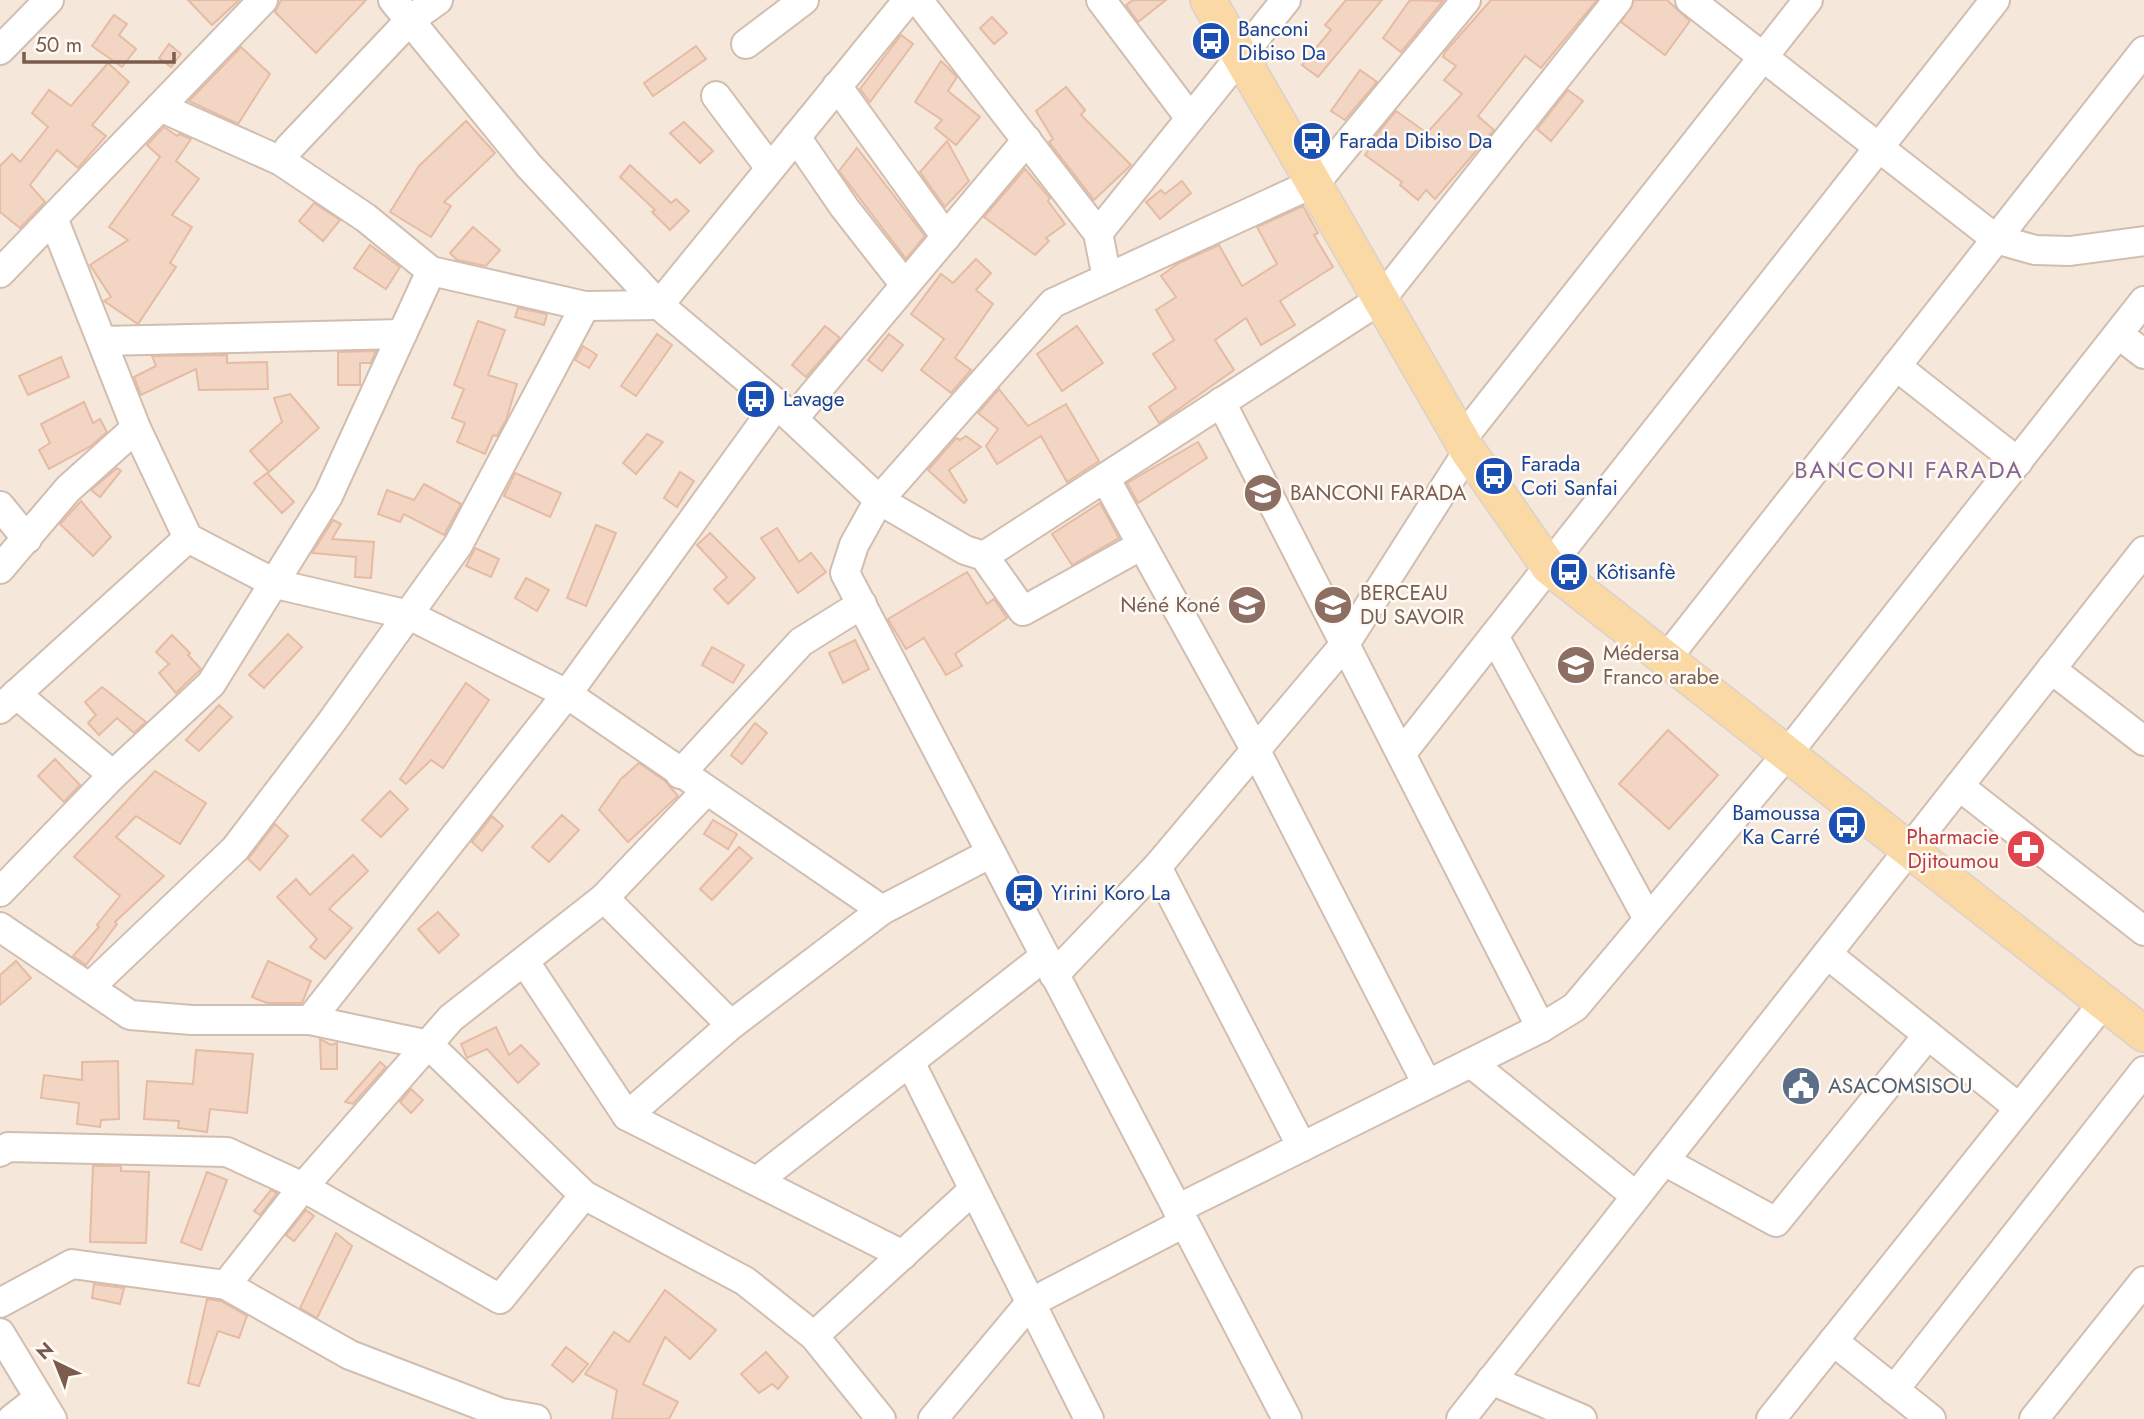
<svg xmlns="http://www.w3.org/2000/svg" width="2144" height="1419" font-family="Jost,sans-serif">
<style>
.residential{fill:#f5e8da}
.building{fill:#f3d5c3;stroke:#e6bba3;stroke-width:2}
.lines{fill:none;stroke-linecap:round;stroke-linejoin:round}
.minor-casing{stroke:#d1beb0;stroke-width:32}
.major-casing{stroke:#dad1cd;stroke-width:38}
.minor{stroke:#fff;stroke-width:28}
.major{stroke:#fbd9a5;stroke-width:35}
.labels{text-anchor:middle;stroke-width:5;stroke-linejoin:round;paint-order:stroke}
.transit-label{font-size:21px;fill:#164399;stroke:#fffaf3;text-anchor:start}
.education-label{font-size:21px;fill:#785e54;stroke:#fffaf3;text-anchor:start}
.health-label{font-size:21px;fill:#be3a42;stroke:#fffaf3;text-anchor:end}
.service-label{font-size:21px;fill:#4e5e75;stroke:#fffaf3;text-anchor:start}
.quarter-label{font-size:24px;letter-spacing:2px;fill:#846695;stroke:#fffaf3}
</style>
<rect width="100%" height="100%" fill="#fdf6ec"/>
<rect class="residential" x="0" y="0" width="2144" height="1419"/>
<g class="building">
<path d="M 188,0 L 239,0 L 212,25 Z"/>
<path d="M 281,0 L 366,0 L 316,53 L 275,12 Z"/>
<path d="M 1133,0 L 1166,0 L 1138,22 L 1126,5 Z"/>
<path d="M 1346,0 L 1382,0 L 1318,77 L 1302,65 L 1331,30 L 1325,25 Z"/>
<path d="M 1410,0 L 1443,1 L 1401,52 L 1383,38 Z"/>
<path d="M 1491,0 L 1597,0 L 1541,68 L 1525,56 L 1478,116 L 1494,130 L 1435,199 L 1426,190 L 1418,200 L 1400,185 L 1402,182 L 1365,155 L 1375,141 L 1373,139 L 1396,111 L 1427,133 L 1462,94 L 1444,80 L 1456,66 L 1443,57 L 1445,52 Z"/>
<path d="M 1634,0 L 1667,0 L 1690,21 L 1665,55 L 1621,22 Z"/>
<path d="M 114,15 L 127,24 L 119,35 L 136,49 L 122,67 L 92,46 Z"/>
<path d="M 992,17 L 1007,33 L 994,44 L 980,28 Z"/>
<path d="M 901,35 L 913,44 L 870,102 L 860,89 Z"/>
<path d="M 169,44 L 181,54 L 171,67 L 159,58 Z"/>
<path d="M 696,46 L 706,59 L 653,96 L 644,83 Z"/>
<path d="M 241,47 L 270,74 L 238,124 L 189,101 Z"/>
<path d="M 941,61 L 957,77 L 948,91 L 980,117 L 956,145 L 935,128 L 942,120 L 915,102 Z"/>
<path d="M 108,63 L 129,82 L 92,125 L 106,136 L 78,168 L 57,150 L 30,185 L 45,202 L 20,228 L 0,212 L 0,166 L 12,154 L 20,162 L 48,127 L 32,113 L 49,90 L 71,106 Z"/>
<path d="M 1360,70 L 1377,82 L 1345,120 L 1331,111 Z"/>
<path d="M 1066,87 L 1085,110 L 1081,115 L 1131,165 L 1094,200 L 1049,142 L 1053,139 L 1036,111 Z"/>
<path d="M 1568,90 L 1583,101 L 1551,141 L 1537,129 Z"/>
<path d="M 466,121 L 495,153 L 444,202 L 451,206 L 431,237 L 390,212 L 419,166 Z"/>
<path d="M 684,122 L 713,151 L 700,163 L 670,133 Z"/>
<path d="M 164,127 L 177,136 L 179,134 L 191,139 L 176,161 L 199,179 L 172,215 L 192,227 L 170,263 L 176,267 L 138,324 L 104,301 L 111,297 L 90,265 L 128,240 L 109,227 L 160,157 L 147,145 Z"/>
<path d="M 947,141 L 969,181 L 945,207 L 920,172 Z"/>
<path d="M 857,148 L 925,236 L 906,259 L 839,171 Z"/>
<path d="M 630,165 L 671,203 L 676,199 L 689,211 L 670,230 L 652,212 L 655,210 L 620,177 Z"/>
<path d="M 1025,169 L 1050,198 L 1048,201 L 1065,224 L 1046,238 L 1049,241 L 1035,255 L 984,217 Z"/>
<path d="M 1182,181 L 1191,193 L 1160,219 L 1146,202 L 1161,190 L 1165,194 Z"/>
<path d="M 314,203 L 340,220 L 323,241 L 299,221 Z"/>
<path d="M 1303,206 L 1318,233 L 1314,235 L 1333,267 L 1280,301 L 1295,325 L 1261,345 L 1246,318 L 1215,340 L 1234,370 L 1159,423 L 1149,407 L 1176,388 L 1153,354 L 1174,340 L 1156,310 L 1176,297 L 1161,276 L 1177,264 L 1219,245 L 1242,286 L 1277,264 L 1257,227 Z"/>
<path d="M 473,227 L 500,250 L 486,266 L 457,260 L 450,253 Z"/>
<path d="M 370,245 L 400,267 L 386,289 L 354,268 Z"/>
<path d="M 976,259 L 991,273 L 976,290 L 993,304 L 955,358 L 971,370 L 951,393 L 921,370 L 944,339 L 911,314 L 941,274 L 953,283 Z"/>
<path d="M 518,308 L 547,314 L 544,325 L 515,317 Z"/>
<path d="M 478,321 L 505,330 L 488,375 L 517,384 L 506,420 L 497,436 L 493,435 L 485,454 L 457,442 L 465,423 L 452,418 L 464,389 L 454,385 Z"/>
<path d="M 825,326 L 840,338 L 806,377 L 792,365 Z"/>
<path d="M 1077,326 L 1103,363 L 1062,391 L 1037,354 Z"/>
<path d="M 657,334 L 672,345 L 636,396 L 621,386 Z"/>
<path d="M 889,334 L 903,345 L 882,371 L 868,360 Z"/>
<path d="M 583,346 L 597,355 L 589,368 L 575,360 Z"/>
<path d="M 376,351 L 371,363 L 360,363 L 360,385 L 338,385 L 338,352 Z"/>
<path d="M 227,355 L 227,363 L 267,362 L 268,389 L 199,390 L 196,369 L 141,395 L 134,377 L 156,366 L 152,356 Z"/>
<path d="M 61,357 L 69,377 L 28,395 L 19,376 Z"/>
<path d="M 999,389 L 1028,426 L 1066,404 L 1099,461 L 1067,482 L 1041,436 L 997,464 L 986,446 L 998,429 L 978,413 Z"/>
<path d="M 290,394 L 319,428 L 269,472 L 250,451 L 282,422 L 274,398 Z"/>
<path d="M 84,402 L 93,423 L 100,419 L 107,432 L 91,446 L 49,469 L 39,450 L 50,443 L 41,424 Z"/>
<path d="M 647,434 L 663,442 L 636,474 L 623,463 Z"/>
<path d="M 966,436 L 981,447 L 949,470 L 967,500 L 964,503 L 928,470 L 956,438 L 960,440 Z"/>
<path d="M 1198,442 L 1207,458 L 1138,503 L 1127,483 Z"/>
<path d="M 117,468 L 121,471 L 100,497 L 91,490 Z"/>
<path d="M 680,472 L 694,481 L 677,507 L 664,498 Z"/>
<path d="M 267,473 L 294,502 L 282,513 L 254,483 Z"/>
<path d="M 515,473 L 561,493 L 550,517 L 504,496 Z"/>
<path d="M 424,484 L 461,504 L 444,535 L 404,514 L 400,522 L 378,514 L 387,490 L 414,500 Z"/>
<path d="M 81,501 L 111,537 L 93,556 L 60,524 Z"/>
<path d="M 1100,503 L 1119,538 L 1072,565 L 1052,534 Z"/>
<path d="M 333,520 L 341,524 L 332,539 L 374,542 L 371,578 L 355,577 L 356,557 L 312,553 Z"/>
<path d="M 596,525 L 616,533 L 586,606 L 567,598 Z"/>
<path d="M 777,528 L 799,562 L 811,553 L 826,572 L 798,593 L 761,538 Z"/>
<path d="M 710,533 L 755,578 L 728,604 L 714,589 L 727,577 L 697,545 Z"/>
<path d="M 475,548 L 499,559 L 491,577 L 466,566 Z"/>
<path d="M 967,572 L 987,604 L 994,599 L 1007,618 L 955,654 L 962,666 L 946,675 L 924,638 L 906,649 L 888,619 Z"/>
<path d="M 526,578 L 549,590 L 537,611 L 515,598 Z"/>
<path d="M 288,634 L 302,647 L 264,688 L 249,675 Z"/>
<path d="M 172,635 L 190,653 L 188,655 L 201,669 L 176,693 L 159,673 L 169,664 L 156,652 Z"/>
<path d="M 855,640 L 869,669 L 843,683 L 829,653 Z"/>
<path d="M 712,647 L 744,665 L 733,683 L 702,665 Z"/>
<path d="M 466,683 L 489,700 L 443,768 L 431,760 L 406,784 L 400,779 Z"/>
<path d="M 102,687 L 146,722 L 134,733 L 117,718 L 99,735 L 88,723 L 96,715 L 85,702 Z"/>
<path d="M 219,705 L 232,717 L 199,751 L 186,740 Z"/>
<path d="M 755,723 L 767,733 L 742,764 L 731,755 Z"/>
<path d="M 1668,730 L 1718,775 L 1669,829 L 1619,784 Z"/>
<path d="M 55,759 L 80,785 L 64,802 L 38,776 Z"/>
<path d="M 639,763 L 665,781 L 678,796 L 628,842 L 599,810 L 621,779 Z"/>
<path d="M 155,771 L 206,803 L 180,844 L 136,816 L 116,837 L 164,876 L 115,922 L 117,924 L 86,965 L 73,956 L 99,927 L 97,925 L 120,896 L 74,857 Z"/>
<path d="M 390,791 L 408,809 L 381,837 L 362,820 Z"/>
<path d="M 562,815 L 579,830 L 549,862 L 532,847 Z"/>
<path d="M 492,816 L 503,826 L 482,851 L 472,842 Z"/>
<path d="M 713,820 L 737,834 L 728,849 L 704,834 Z"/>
<path d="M 275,824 L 288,836 L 260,870 L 248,859 Z"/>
<path d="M 739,847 L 752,858 L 712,900 L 700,889 Z"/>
<path d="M 353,855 L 368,871 L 329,909 L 352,928 L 325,959 L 310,947 L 317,939 L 277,897 L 296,879 L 310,895 Z"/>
<path d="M 438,912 L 459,935 L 439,953 L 418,929 Z"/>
<path d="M 16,961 L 31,978 L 0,1005 L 0,975 Z"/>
<path d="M 268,961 L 311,981 L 302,1003 L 267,1003 L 252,997 Z"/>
<path d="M 496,1027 L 509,1055 L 521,1045 L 539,1064 L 518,1083 L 487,1049 L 467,1058 L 461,1044 Z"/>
<path d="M 320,1039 L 331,1045 L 337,1043 L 337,1069 L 321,1069 Z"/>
<path d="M 196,1050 L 253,1054 L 247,1113 L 210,1109 L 207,1132 L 178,1128 L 179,1121 L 144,1119 L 147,1081 L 193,1084 Z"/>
<path d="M 118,1061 L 119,1119 L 101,1120 L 100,1127 L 77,1124 L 79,1103 L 41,1098 L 44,1075 L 82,1080 L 82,1062 Z"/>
<path d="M 380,1062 L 386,1067 L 353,1104 L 345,1102 Z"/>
<path d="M 411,1089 L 423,1100 L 411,1113 L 400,1102 Z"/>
<path d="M 93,1166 L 121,1166 L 121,1171 L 149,1172 L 146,1243 L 90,1242 Z"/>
<path d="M 207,1172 L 227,1180 L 201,1250 L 181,1242 Z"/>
<path d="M 271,1190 L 277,1193 L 260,1215 L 254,1211 Z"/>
<path d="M 306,1210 L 314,1216 L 294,1241 L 286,1235 Z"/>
<path d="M 336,1233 L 352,1246 L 317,1318 L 300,1308 Z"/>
<path d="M 94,1284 L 124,1288 L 120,1304 L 92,1298 Z"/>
<path d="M 665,1290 L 716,1330 L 690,1359 L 665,1337 L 643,1384 L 678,1402 L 669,1419 L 612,1419 L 617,1390 L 585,1374 L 614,1332 L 629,1342 Z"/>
<path d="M 207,1299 L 221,1301 L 247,1316 L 239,1338 L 218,1331 L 199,1386 L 188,1383 Z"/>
<path d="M 566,1347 L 588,1364 L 573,1382 L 552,1365 Z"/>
<path d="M 766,1352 L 788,1377 L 778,1389 L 772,1384 L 759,1393 L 741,1374 Z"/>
</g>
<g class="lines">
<g class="minor-casing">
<g id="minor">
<path d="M 393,0 L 529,166 L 659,305 L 777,404 L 879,500 L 965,550 L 984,556 L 1023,611 L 1142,545"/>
<path d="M 918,0 L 1098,233 L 1107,278"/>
<path d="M 1101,0 L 1190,118"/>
<path d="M 1690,0 L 1996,239 L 2035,250 L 2070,251 L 2144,241"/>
<path d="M 746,44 L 804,0"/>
<path d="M 0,50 L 49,0"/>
<path d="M 837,86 L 946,237"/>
<path d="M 716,96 L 770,168"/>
<path d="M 160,107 L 281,161 L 366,218 L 431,271 L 585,306 L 659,305 L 908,0"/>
<path d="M 796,137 L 844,207 L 905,285"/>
<path d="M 281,161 L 289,148 L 410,20 L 438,0"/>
<path d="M 53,218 L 136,428 L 188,538 L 276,584 L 409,615 L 567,694 L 882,910 L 731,1025 L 627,1116"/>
<path d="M 1098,233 L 1286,0"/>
<path d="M 0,273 L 263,0"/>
<path d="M 2118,334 L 2144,354"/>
<path d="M 102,341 L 402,334"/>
<path d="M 1896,366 L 2018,462"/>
<path d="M 1221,402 L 1541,1028"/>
<path d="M 793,419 L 1027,140"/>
<path d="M 1462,439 L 1808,0"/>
<path d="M 1105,478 L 1256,751 L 1427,1084"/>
<path d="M 0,506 L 27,539"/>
<path d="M 984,556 L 1381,299 L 1618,0"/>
<path d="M 0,569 L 68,489 L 136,428"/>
<path d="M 1494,636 L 1648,919"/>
<path d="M 1666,659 L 2144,51"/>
<path d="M 2051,669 L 2144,741"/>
<path d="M 16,694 L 113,775"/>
<path d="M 0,709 L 188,538"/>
<path d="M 1401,754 L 1995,0"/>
<path d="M 680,774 L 801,642 L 862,604"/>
<path d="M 1959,786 L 2144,931"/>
<path d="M 1157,867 L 1302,1147"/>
<path d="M 0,892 L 113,775 L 211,684 L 328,496 L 431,271"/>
<path d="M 604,898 L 731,1025"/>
<path d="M 882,910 L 991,853"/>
<path d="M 0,927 L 130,1015 L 192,1020 L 310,1020 L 429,1045 L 584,1195 L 745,1281 L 814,1336 L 881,1419"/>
<path d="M 1827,954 L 2019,1108"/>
<path d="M 525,962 L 627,1116 L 903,1255"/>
<path d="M 1054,975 L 1157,867 L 1345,644 L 1468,451"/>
<path d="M 90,987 L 235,849 L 330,724 L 458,545 L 585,306"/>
<path d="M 310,1020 L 567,694 L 777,404"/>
<path d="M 910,1062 L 1089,1419"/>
<path d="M 1471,1063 L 1636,1196"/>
<path d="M 0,1152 L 8,1147 L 227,1152 L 303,1187 L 500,1299 L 584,1195"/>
<path d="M 1664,1161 L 1776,1222 L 1928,1035"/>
<path d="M 757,1181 L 1044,957"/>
<path d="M 1177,1209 L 1541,1028 L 1575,1007 L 1787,754 L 2144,301"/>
<path d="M 226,1285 L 303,1187 L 451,1018 L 604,898 L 705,792"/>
<path d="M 0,1303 L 72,1264 L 226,1285 L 350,1355 L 501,1413 L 536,1419"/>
<path d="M 0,1333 L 52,1419"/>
<path d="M 814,1336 L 972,1191"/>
<path d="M 1833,1341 L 1931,1419"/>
<path d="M 1491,1380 L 1582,1419"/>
<path d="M 1894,1390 L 2144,1071"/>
<path d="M 12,1419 L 39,1398"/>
<path d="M 933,1419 L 1030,1303 L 1184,1223"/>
<path d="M 1287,1419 L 845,573 L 854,545 L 879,500 L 1053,303 L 1316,182 L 1466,0"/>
<path d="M 1461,1419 L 2144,551"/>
<path d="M 1771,1419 L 2104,1002"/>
<path d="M 2034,1419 L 2144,1281"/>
</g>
</g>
<g class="major-casing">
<path id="major" d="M 1208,0 L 1468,451 L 1549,567 L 2144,1034"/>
</g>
<use href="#minor" class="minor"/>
<use href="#major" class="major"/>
</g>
<defs>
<g id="bus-disc" transform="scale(2.0125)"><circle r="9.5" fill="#1a4fb4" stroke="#fffaf3"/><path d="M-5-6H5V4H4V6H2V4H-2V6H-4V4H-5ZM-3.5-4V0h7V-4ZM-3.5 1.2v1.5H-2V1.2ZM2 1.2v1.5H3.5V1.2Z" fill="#fff"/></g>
<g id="school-disc" transform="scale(2.0125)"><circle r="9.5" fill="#8d6e63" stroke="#fffaf3"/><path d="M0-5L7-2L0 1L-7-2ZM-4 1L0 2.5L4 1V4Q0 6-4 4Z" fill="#fff"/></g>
<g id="pharmacy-disc" transform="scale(2.0125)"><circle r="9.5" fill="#e0444e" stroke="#fffaf3"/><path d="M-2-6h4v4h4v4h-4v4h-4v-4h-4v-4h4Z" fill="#fff"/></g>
<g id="civic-disc" transform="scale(2.0125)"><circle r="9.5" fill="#5c6f8a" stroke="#fffaf3"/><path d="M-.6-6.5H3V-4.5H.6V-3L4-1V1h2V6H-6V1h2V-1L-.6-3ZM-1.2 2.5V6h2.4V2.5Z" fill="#fff"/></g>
</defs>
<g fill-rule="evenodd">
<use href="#bus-disc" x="1211" y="41"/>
<use href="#bus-disc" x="1312" y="141"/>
<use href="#bus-disc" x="756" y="399"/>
<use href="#bus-disc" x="1494" y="476"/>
<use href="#school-disc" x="1263" y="493"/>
<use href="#bus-disc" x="1569" y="572"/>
<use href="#school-disc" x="1247" y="605"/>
<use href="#school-disc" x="1333" y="605"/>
<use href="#school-disc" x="1576" y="665"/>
<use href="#bus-disc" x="1847" y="825"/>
<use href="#pharmacy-disc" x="2026" y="849"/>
<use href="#bus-disc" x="1024" y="893"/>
<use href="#civic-disc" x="1801" y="1086"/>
</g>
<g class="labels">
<g class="transit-label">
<text x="1238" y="36">Banconi<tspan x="1238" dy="24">Dibiso Da</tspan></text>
<text x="1339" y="148">Farada Dibiso Da</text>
<text x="783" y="406">Lavage</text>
<text x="1521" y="471">Farada<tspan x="1521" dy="24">Coti Sanfai</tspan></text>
<text x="1596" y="579">Kôtisanfè</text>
<text x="1820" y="820" text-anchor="end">Bamoussa<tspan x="1820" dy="24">Ka Carré</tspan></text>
<text x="1051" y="900">Yirini Koro La</text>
</g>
<g class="education-label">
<text x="1290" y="500">BANCONI FARADA</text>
<text x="1360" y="600">BERCEAU<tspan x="1360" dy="24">DU SAVOIR</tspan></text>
<text x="1220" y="612" text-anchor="end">Néné Koné</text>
<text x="1603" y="660">Médersa<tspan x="1603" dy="24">Franco arabe</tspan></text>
</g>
<g class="health-label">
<text x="1999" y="844">Pharmacie<tspan x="1999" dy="24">Djitoumou</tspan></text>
</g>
<g class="service-label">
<text x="1828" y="1093">ASACOMSISOU</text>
</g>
<g class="quarter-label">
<text x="1909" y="478">BANCONI FARADA</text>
</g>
</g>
<g transform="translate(56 1363) rotate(317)" stroke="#fffaf3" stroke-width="5" paint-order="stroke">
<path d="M0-5L12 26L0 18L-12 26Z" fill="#7a5c4d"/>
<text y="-10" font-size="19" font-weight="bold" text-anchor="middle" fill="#7a5c4d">N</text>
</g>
<path d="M24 52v10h150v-10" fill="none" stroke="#7a5c4d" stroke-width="3.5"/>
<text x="35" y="52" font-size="21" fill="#7a5c4d" stroke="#fffaf3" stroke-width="5" paint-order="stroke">50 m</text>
</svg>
